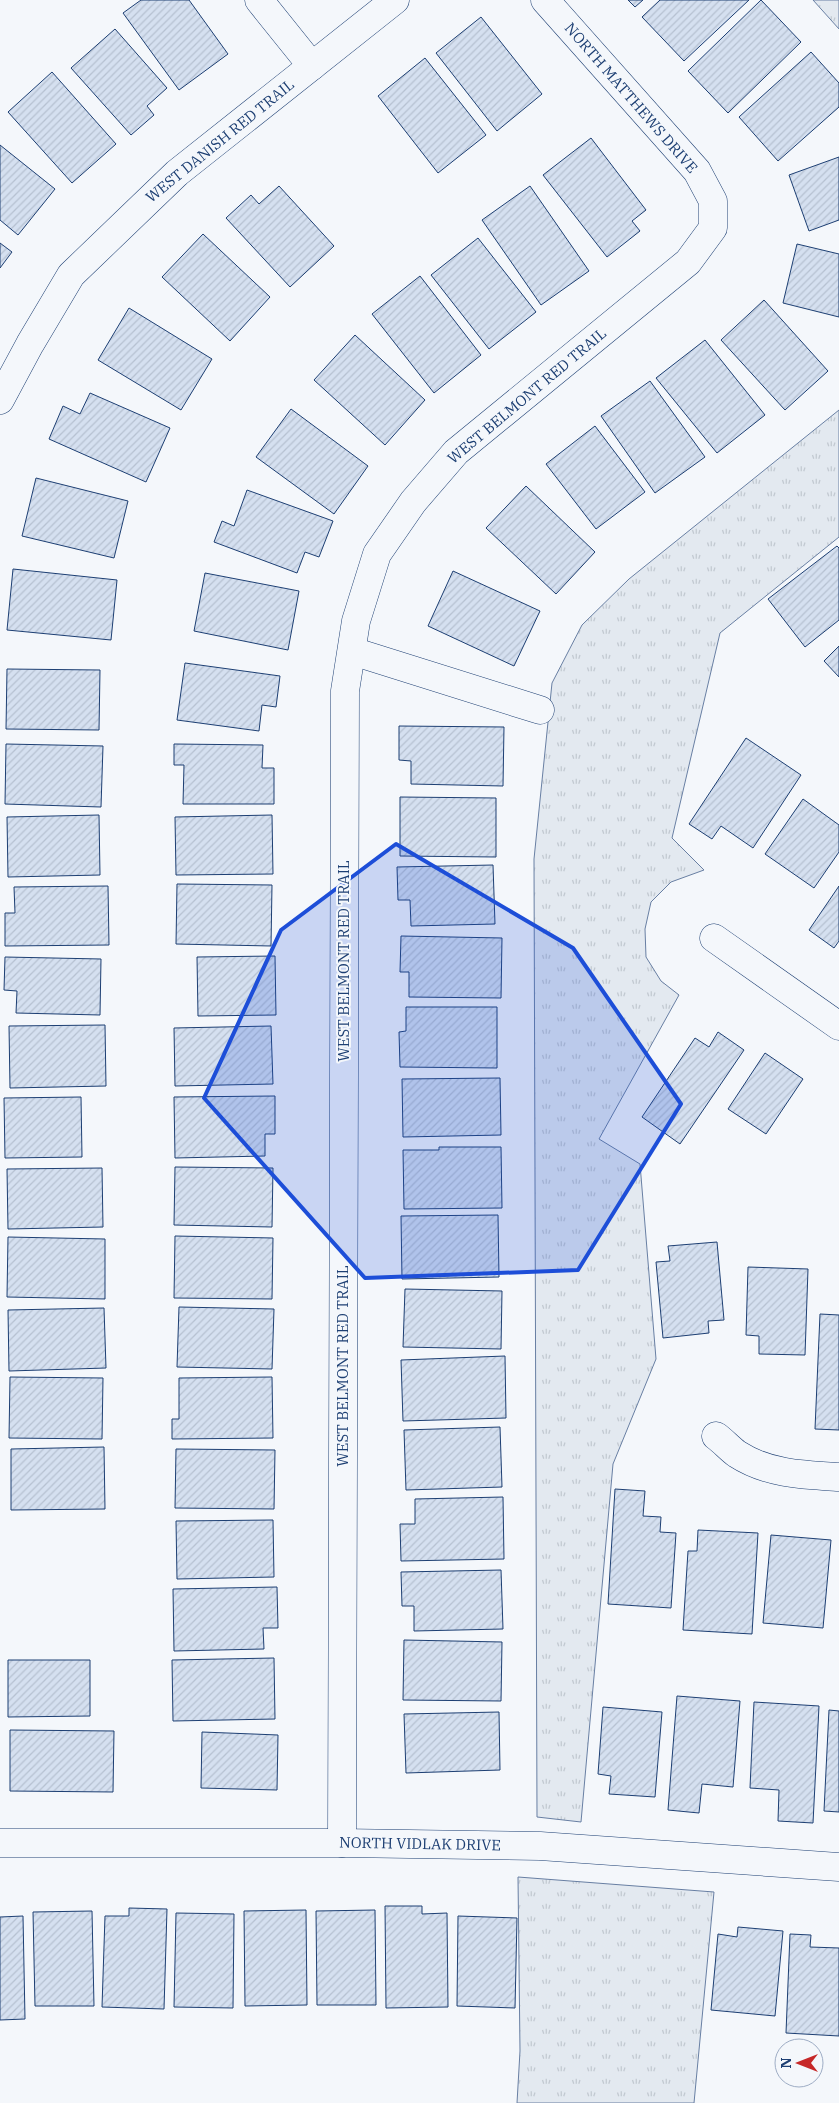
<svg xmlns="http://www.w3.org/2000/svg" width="839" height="2103" font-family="'IBM Plex Serif',serif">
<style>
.grass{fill:url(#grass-tufts);stroke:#687fa3}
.building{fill:url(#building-hatch);stroke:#1d3f73}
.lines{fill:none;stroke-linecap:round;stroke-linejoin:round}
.minor-casing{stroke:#1d3f73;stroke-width:29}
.minor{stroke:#f4f7fb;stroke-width:28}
.marked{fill:#1d4ed8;fill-opacity:0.2;stroke:#1d4ed8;stroke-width:4;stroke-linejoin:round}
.labels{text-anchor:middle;stroke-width:4;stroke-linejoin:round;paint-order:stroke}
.street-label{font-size:15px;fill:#1d3f73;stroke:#f4f7fb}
</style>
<defs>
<pattern id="grass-tufts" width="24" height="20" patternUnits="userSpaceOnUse" patternTransform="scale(1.25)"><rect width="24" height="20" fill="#e3e9f0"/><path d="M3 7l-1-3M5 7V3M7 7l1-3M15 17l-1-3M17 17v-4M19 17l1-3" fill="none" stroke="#c2c9d1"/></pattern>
<pattern id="building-hatch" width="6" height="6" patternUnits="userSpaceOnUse" patternTransform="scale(1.25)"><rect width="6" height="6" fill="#d5e0f0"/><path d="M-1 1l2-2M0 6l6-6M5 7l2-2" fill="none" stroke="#b6c1d1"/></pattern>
</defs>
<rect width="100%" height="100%" fill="#f4f7fb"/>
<g class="grass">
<path d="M 813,0 L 839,0 L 839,29 Z"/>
<path d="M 839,410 L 839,537 L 720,633 L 672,838 L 704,870 L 671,882 L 651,902 L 645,929 L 646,957 L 661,981 L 679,995 L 599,1139 L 640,1164 L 656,1359 L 613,1464 L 581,1822 L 537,1817 L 534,859 L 552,683 L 582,625 L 629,579 Z"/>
<path d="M 518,1877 L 714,1892 L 694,2103 L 517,2103 L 520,2051 Z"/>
</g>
<g class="building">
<path d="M 141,0 L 189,0 L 228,54 L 179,90 L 123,13 Z"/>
<path d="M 628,0 L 643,0 L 635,7 Z"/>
<path d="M 660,0 L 749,0 L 684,61 L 642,17 Z"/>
<path d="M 761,0 L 801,42 L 728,113 L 688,71 Z"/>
<path d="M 481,17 L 542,94 L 497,131 L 436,53 Z"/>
<path d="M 115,29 L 167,88 L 147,106 L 154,115 L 131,135 L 71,68 Z"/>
<path d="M 811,52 L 839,83 L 839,107 L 778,161 L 739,117 Z"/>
<path d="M 425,58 L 486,135 L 438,173 L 378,96 Z"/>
<path d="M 52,72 L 116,144 L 72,183 L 8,112 Z"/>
<path d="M 591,138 L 646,210 L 632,221 L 640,231 L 607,257 L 543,175 Z"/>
<path d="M 0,145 L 55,189 L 18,235 L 0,220 Z"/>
<path d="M 839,157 L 839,220 L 809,231 L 789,175 Z"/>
<path d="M 279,186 L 334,246 L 290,287 L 226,218 L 251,195 L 259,204 Z"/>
<path d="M 530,186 L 589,271 L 541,305 L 482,220 Z"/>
<path d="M 203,234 L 270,297 L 230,341 L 162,277 Z"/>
<path d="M 478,238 L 536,312 L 489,349 L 431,275 Z"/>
<path d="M 0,243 L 12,252 L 0,268 Z"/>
<path d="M 797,244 L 839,254 L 839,317 L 783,303 Z"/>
<path d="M 420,276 L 481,355 L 434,393 L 372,314 Z"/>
<path d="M 764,300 L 828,371 L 785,410 L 721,340 Z"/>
<path d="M 129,308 L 212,359 L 181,410 L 98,360 Z"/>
<path d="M 355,335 L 425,400 L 385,445 L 314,380 Z"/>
<path d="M 705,340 L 765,415 L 717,453 L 656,378 Z"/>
<path d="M 650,381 L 705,457 L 655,493 L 601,416 Z"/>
<path d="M 90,393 L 170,428 L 146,482 L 49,439 L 63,406 L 80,414 Z"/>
<path d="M 291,409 L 368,466 L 334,514 L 256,457 Z"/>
<path d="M 595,426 L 645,492 L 596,529 L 546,464 Z"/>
<path d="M 36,478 L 128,501 L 114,558 L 22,536 Z"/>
<path d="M 526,486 L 595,552 L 556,594 L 486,528 Z"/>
<path d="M 247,490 L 333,521 L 319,557 L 305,552 L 297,573 L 214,542 L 222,521 L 234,526 Z"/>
<path d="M 837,546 L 839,548 L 839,620 L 805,647 L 768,599 Z"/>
<path d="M 13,569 L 117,580 L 111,640 L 7,630 Z"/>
<path d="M 453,571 L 540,611 L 514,666 L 428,626 Z"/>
<path d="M 205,573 L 299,591 L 288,650 L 194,631 Z"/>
<path d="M 839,646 L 839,677 L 824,661 Z"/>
<path d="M 185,663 L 280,676 L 276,707 L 262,705 L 259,731 L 177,720 Z"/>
<path d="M 7,669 L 100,670 L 99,730 L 6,729 Z"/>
<path d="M 399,726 L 504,727 L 503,786 L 411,784 L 411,761 L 399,760 Z"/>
<path d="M 746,738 L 801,775 L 753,848 L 721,826 L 712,839 L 689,824 Z"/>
<path d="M 6,744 L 103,746 L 101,807 L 5,804 Z"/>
<path d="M 174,744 L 263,745 L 262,768 L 274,768 L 274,804 L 183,804 L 184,765 L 174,765 Z"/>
<path d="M 400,797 L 496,798 L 496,857 L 400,856 Z"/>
<path d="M 803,799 L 839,825 L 839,852 L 814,888 L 765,854 Z"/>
<path d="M 99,815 L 100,875 L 8,877 L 7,817 Z"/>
<path d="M 272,815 L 273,874 L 176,875 L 175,817 Z"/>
<path d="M 493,865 L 495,924 L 411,926 L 410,900 L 398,900 L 397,867 Z"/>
<path d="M 177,884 L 272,885 L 271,946 L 176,944 Z"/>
<path d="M 108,886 L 109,945 L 5,946 L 5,913 L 15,913 L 14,887 Z"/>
<path d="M 839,886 L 839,941 L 834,948 L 809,930 Z"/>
<path d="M 401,936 L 502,938 L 501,998 L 409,997 L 409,972 L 400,972 Z"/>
<path d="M 275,956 L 276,1015 L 198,1016 L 197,957 Z"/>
<path d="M 5,957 L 101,959 L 100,1015 L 16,1013 L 17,991 L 4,990 Z"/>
<path d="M 406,1007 L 497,1007 L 497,1068 L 400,1067 L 399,1032 L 406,1031 Z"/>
<path d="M 105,1025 L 106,1086 L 10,1088 L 9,1026 Z"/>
<path d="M 271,1026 L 273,1084 L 175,1086 L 174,1028 Z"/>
<path d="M 718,1032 L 744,1050 L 680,1144 L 642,1117 L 695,1038 L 709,1047 Z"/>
<path d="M 765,1053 L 803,1079 L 766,1134 L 728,1109 Z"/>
<path d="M 500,1078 L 501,1135 L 403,1137 L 402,1079 Z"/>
<path d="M 275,1096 L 275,1134 L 265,1134 L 265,1156 L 175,1158 L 174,1097 Z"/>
<path d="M 81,1097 L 82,1157 L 5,1158 L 4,1098 Z"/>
<path d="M 439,1147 L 501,1147 L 502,1208 L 404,1209 L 403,1150 L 439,1150 Z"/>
<path d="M 175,1167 L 273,1168 L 272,1227 L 174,1225 Z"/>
<path d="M 102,1168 L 103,1227 L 8,1229 L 7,1169 Z"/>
<path d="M 498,1215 L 499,1277 L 402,1279 L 401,1216 Z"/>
<path d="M 175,1236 L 273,1238 L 272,1299 L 174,1298 Z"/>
<path d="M 8,1237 L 105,1239 L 105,1299 L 7,1297 Z"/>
<path d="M 717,1242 L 724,1320 L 708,1321 L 709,1333 L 663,1338 L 656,1262 L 670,1261 L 668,1246 Z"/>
<path d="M 748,1267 L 808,1269 L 805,1355 L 759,1354 L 759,1336 L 746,1335 Z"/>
<path d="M 405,1289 L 502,1291 L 501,1349 L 403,1347 Z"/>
<path d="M 179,1307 L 274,1309 L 272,1369 L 177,1367 Z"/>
<path d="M 104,1308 L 106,1368 L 9,1371 L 8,1310 Z"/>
<path d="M 820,1314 L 839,1315 L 839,1430 L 815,1429 Z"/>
<path d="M 505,1356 L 506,1418 L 403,1421 L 401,1360 Z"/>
<path d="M 10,1377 L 103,1378 L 102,1439 L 9,1438 Z"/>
<path d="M 272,1377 L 273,1438 L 172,1439 L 172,1419 L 179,1419 L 179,1378 Z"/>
<path d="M 500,1427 L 502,1487 L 406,1490 L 404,1430 Z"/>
<path d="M 104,1447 L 105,1509 L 11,1510 L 11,1449 Z"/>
<path d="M 176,1449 L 275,1450 L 274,1509 L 175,1508 Z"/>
<path d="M 615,1489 L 645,1491 L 643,1516 L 661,1517 L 660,1532 L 676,1533 L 671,1608 L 608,1604 Z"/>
<path d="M 503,1497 L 504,1559 L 401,1561 L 400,1524 L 415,1524 L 415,1499 Z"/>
<path d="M 273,1520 L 274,1577 L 177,1579 L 176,1521 Z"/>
<path d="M 698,1530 L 758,1533 L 752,1634 L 683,1630 L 688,1551 L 697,1551 Z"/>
<path d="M 771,1535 L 831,1540 L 823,1628 L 763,1623 Z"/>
<path d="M 501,1570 L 503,1629 L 414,1631 L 414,1606 L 402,1606 L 401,1572 Z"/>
<path d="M 277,1587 L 278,1628 L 263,1628 L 264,1649 L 174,1651 L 173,1589 Z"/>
<path d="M 404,1640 L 502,1642 L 501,1701 L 403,1700 Z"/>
<path d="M 274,1658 L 275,1719 L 173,1721 L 172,1660 Z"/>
<path d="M 8,1660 L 90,1660 L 90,1716 L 8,1717 Z"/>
<path d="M 677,1696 L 740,1701 L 733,1787 L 702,1784 L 699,1813 L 668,1810 Z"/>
<path d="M 754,1702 L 819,1706 L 813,1823 L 778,1821 L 779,1790 L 750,1788 Z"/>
<path d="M 603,1707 L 662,1712 L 655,1797 L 609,1794 L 611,1776 L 598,1774 Z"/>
<path d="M 829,1710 L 839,1711 L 839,1812 L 824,1811 Z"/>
<path d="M 499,1712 L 500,1770 L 406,1773 L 404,1714 Z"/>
<path d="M 10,1730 L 114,1731 L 113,1792 L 10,1791 Z"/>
<path d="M 202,1732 L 278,1735 L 277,1790 L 201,1788 Z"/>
<path d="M 385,1906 L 422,1906 L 422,1914 L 447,1913 L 448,2007 L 386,2008 Z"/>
<path d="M 129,1908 L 167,1909 L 164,2009 L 102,2007 L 105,1916 L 129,1916 Z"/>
<path d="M 306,1910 L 307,2005 L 245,2006 L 244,1911 Z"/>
<path d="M 375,1910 L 376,2005 L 317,2005 L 316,1911 Z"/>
<path d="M 92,1911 L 94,2006 L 35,2006 L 33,1912 Z"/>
<path d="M 176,1913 L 234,1914 L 233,2008 L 174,2007 Z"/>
<path d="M 23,1916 L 25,2019 L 0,2020 L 0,1917 Z"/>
<path d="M 458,1916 L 517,1918 L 515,2008 L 457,2006 Z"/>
<path d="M 738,1927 L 783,1931 L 775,2016 L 711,2010 L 718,1934 L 737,1937 Z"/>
<path d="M 790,1934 L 811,1935 L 810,1947 L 839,1948 L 839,2036 L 786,2033 Z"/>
</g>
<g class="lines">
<g class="minor-casing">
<g id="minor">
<path d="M 259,0 L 312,66"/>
<path d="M 0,400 L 30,344 L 71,275 L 177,173 L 395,0"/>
<path d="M 352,651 L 540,710"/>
<path d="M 714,938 L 839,1026"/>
<path d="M 716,1436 C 723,1441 730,1449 737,1454 C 768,1474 803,1475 839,1477"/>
<path d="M 0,1843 L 342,1843 L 540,1846 L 839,1867"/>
<path d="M 342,1843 L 345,691 L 356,621 L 377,554 L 413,502 L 456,452 L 688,262 L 713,228 L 713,201 L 697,171 L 545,0"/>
</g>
</g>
<use href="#minor" class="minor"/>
</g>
<path class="marked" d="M 396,844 L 573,948 L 681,1104 L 578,1270 L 365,1278 L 204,1098 L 281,930 Z"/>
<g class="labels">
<g class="street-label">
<text transform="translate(631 98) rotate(49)" y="5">NORTH MATTHEWS DRIVE</text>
<text transform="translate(220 141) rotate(-39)" y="5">WEST DANISH RED TRAIL</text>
<text transform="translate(527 396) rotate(-40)" y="5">WEST BELMONT RED TRAIL</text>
<text transform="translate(344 961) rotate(-90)" y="5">WEST BELMONT RED TRAIL</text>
<text transform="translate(343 1366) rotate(-90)" y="5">WEST BELMONT RED TRAIL</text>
<text transform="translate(420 1844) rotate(1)" y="5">NORTH VIDLAK DRIVE</text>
</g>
</g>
<g transform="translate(799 2063) rotate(270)"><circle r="24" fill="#f4f7fb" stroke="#9eadc5"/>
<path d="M0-4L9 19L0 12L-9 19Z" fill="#c62828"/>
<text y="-8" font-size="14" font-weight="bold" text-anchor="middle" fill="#1d3f73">N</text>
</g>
</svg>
